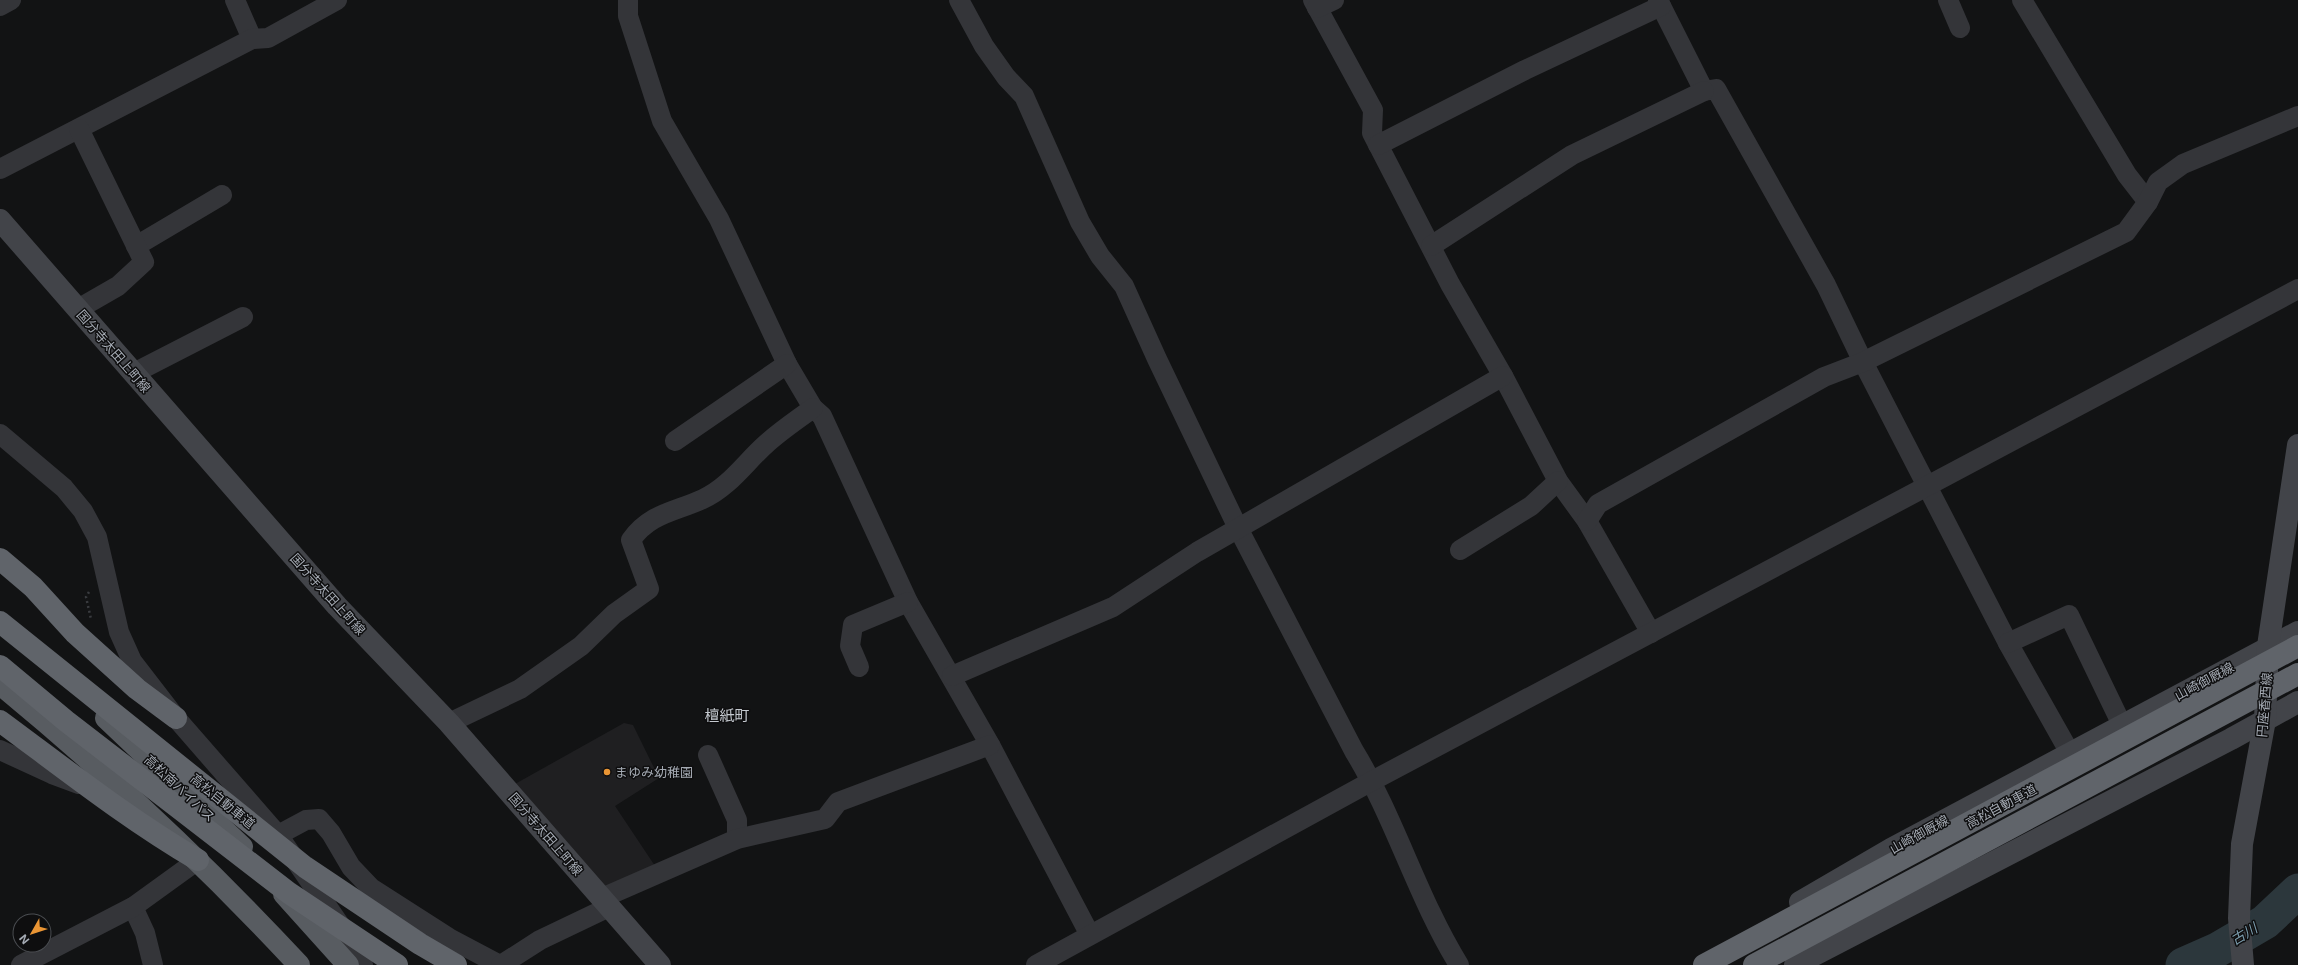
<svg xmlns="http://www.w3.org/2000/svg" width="2298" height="965" font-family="Inter,'Noto Sans JP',sans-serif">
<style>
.built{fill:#1f1f21}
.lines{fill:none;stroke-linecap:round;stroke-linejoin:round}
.river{stroke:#2c373c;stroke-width:35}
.path{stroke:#3a3c40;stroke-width:2.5;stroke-dasharray:2 3;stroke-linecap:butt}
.minor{stroke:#343539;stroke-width:20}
.secondary{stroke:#424449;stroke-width:22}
.trunk{stroke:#585c61;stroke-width:22}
.motorway{stroke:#60646a;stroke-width:22}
.poi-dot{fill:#ea9534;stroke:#0e0e0f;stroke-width:1.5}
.labels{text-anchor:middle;stroke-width:3;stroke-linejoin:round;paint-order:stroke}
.street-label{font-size:13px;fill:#a5abb4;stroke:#0e0e0f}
.poi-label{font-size:13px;fill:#a5abb4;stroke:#0e0e0f;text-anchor:start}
.water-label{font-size:14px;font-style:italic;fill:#7c9dae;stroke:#0e0e0f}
.quarter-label{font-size:15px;fill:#c5cad0;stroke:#0e0e0f}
</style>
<rect width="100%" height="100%" fill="#121314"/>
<path class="built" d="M 624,723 L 633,725 L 659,778 L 615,806 L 655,866 L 606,891 L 515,784 Z"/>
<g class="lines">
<path class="river" d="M 2183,965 L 2217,950 L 2265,922 L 2298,891"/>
<path class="path" d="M 89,592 L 86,597 L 91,619"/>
<g class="minor">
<path d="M 235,0 L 252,39"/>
<path d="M 628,0 L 628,16 L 662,121 L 719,219 L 787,364 L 813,408 L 822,416 L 908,602 L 990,745 L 1090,935"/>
<path d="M 959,0 L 984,46 L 1006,77 L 1024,96 L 1080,222 L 1100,256 L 1124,286 L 1157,359 L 1238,528 L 1354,751 C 1395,818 1417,897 1459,965"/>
<path d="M 1313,0 L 1373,110 L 1372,133 L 1450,284 L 1503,376 L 1558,481 L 1587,521 L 1651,633"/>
<path d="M 1658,0 L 1704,91 L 1716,89 L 1826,285 L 1863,362 L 2008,643 L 2070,753"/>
<path d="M 1948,0 L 1960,28"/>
<path d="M 2022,0 L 2127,175 L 2148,202"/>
<path d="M 0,6 L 11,0"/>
<path d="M 1317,8 L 1334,0"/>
<path d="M 1378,145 L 1525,70 L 1661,6"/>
<path d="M 0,169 L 252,39 L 268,38 L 337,0"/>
<path d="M 136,246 L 222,195"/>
<path d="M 1431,246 L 1572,155 L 1704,91"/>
<path d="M 78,309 L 118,286 L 144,262 L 79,129"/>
<path d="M 134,373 L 243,317"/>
<path d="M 0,434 L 64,488 L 83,511 L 97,537 L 119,632 L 132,661 L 176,718 L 278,835 L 353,944 L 363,965"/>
<path d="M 675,441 L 787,364"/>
<path d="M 1587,521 L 1598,504 L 1824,377 L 1863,362 L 2126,232 L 2148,202 L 2158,182 L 2183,164 L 2298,116"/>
<path d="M 1460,550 L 1531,506 L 1558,481"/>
<path d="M 2008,643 L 2069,615 L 2122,725"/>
<path d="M 859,667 L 850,646 L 853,625 L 908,602"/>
<path d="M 952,676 L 1113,607 L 1197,552 L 1503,376"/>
<path d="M 449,723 L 520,689 L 581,646 L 614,614 L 649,589 L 631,540 C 650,513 675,512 703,499 C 729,487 745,463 765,445 C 780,431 797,420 813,408"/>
<path d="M 0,750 L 52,774 L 79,784"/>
<path d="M 708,755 L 737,820 L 737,839"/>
<path d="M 278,835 L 306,820 L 319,819 L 331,833 L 351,867 L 371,888 L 449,938 L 500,965"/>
<path d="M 602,898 L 737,839 L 825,819 L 838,802 L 990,745"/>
<path d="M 133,907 L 145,933 L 153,965"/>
<path d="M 21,965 L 133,907 L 198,860"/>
<path d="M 501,965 L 540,940 L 609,907"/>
<path d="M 1036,965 L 1372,781 L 2298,289"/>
</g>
<g class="secondary">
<path d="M 0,220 L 337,606 L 449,723 L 660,965"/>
<path d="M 1800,902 L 1891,849 L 2298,632"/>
<path d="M 1795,965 L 2231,739 L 2298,702"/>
<path d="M 2243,965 L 2239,918 L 2242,844 L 2265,720 L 2268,646 L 2298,445"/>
</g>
<g class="trunk">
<path d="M 0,684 C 106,771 206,865 299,965"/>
<path d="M 106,718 L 242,847"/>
<path d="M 284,894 L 348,965"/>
</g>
<g class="motorway">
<path d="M 0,559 L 33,587 L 75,633 L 137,689 L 176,718"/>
<path d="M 0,622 L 305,867 L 420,944 L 456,965"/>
<path d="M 0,666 L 66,721 L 289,893 L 397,965"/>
<path d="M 0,721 C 65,769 128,819 198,860"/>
<path d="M 1704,965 L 2298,646"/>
<path d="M 1754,965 L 2298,674"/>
</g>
</g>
<circle class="poi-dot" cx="607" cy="772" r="4"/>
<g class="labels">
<g class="street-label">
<text transform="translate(114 351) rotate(49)" y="5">国分寺太田上町線</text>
<text transform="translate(328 594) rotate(48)" y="5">国分寺太田上町線</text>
<text transform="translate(2204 681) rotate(-28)" y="5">山崎御厩線</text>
<text transform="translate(2264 705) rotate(-85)" y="5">円座香西線</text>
<text transform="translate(180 788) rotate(43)" y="5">高松南バイパス</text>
<text transform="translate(223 801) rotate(39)" y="5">高松自動車道</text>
<text transform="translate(2001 806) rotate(-28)" y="5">高松自動車道</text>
<text transform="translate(546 834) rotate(49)" y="5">国分寺太田上町線</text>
<text transform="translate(1919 834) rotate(-29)" y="5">山崎御厩線</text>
</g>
<g class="poi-label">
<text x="615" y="777">まゆみ幼稚園</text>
</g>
<g class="water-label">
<text transform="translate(2244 934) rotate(-31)" y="5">古川</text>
</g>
<g class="quarter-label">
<text x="727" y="721">檀紙町</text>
</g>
</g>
<g transform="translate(32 933) rotate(231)"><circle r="19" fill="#0e0e0f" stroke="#4a4d51"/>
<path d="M0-3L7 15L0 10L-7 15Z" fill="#ea9534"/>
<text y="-6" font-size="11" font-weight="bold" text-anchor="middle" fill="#a5abb4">N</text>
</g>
</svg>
